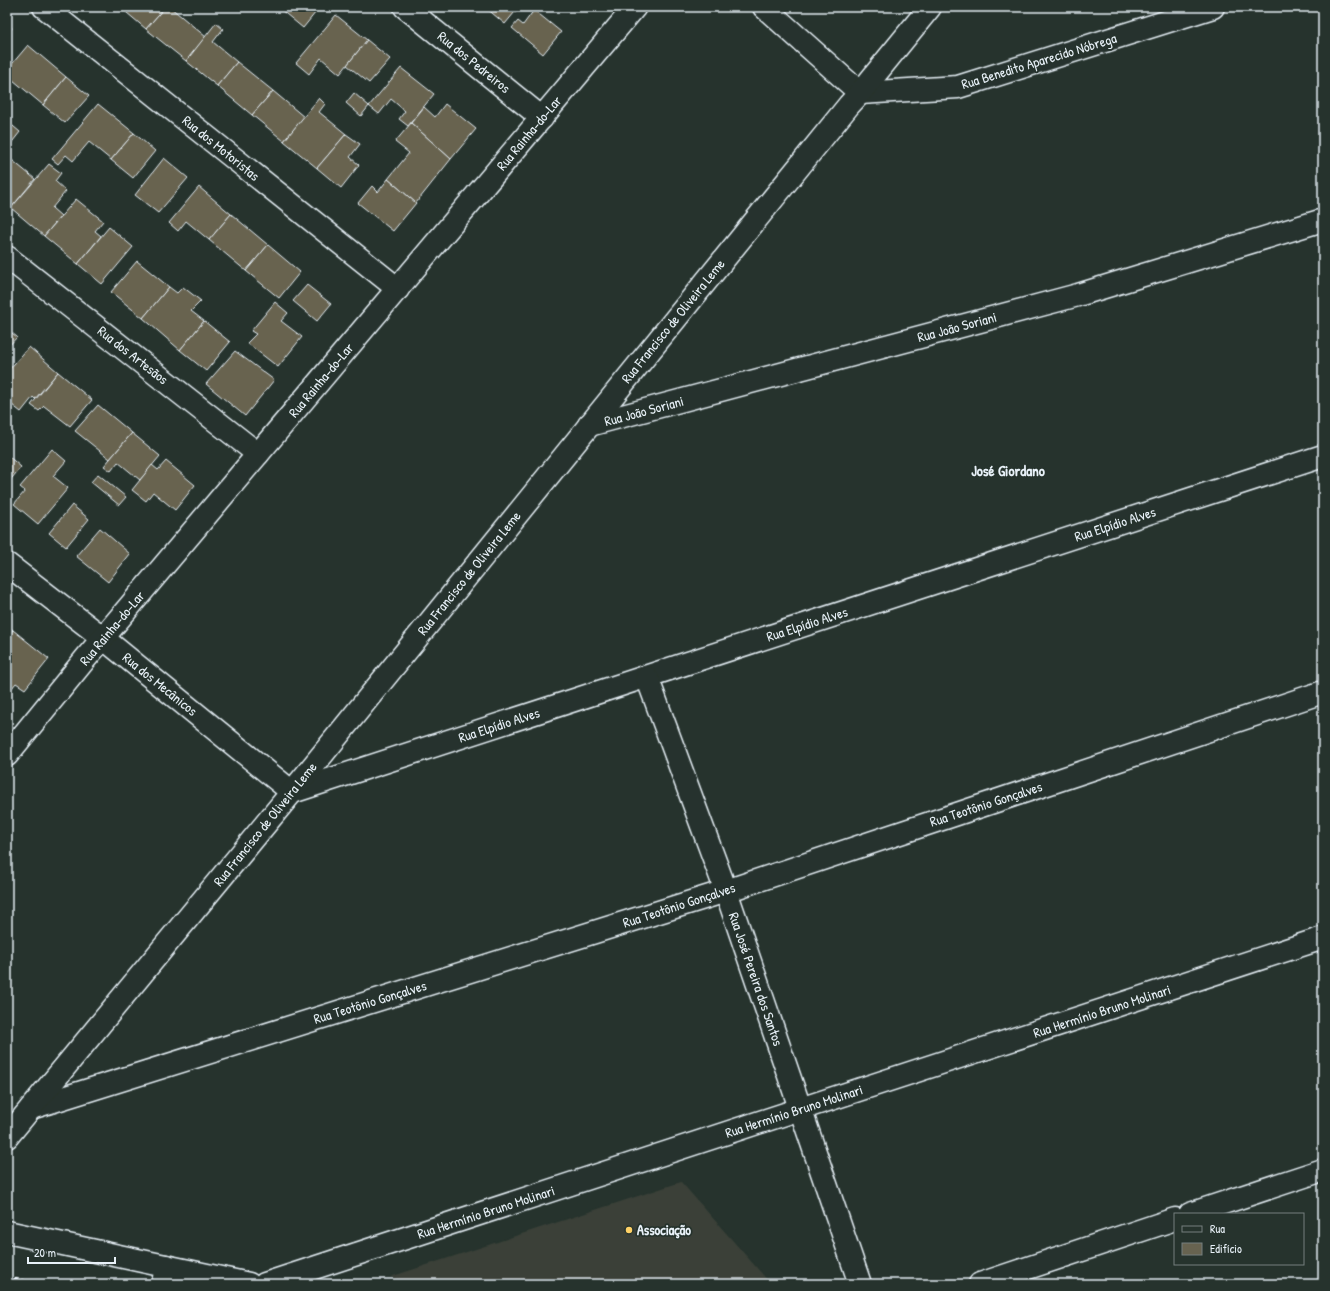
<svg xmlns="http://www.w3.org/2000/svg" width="1330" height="1291" font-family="'Patrick Hand',sans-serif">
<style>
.built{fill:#3a4138}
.building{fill:#676350;stroke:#e8f1f8}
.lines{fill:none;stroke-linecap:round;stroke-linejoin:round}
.street-casing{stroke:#e8f1f8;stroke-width:25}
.secondary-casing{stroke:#e8f1f8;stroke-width:25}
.path{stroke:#e8f1f8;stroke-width:2.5;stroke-dasharray:4 3;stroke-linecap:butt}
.street{stroke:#26332d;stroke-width:22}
.secondary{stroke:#26332d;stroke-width:22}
.poi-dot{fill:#ffd166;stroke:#26332d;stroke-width:1.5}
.labels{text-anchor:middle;stroke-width:3.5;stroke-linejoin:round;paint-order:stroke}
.street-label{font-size:14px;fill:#e8f1f8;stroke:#26332d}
.poi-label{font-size:14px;font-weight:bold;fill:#e8f1f8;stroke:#26332d;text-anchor:start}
.neighbourhood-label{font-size:15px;font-weight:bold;fill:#e8f1f8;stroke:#26332d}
</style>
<rect width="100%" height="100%" fill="#26332d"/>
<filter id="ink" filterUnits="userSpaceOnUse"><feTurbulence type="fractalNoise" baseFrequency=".025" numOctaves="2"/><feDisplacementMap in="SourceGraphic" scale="8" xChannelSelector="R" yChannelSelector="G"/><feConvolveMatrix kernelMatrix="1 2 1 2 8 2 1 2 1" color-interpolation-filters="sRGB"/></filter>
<g filter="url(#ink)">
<path class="built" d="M 681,1182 L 771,1284 L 419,1284 L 390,1277 Z"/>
<g class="building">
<path d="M 120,7 L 165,7 L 146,29 Z"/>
<path d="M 165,7 L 170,7 L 206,37 L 186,61 L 146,29 Z"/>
<path d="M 282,7 L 320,7 L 303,28 L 280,9 Z"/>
<path d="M 485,7 L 519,7 L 505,24 Z"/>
<path d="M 534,10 L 561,32 L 543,54 L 512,28 L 518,21 L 523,25 Z"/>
<path d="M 336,15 L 367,40 L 340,74 L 321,58 L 309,74 L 296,63 Z"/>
<path d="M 216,23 L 223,29 L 213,42 L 237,62 L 217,86 L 186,61 Z"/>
<path d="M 7,24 L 12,28 L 7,34 Z"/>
<path d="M 367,40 L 390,59 L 369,83 L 347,65 Z"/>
<path d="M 28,45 L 66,77 L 43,105 L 7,75 L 7,70 Z"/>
<path d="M 237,62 L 273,91 L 252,115 L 217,86 Z"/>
<path d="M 401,68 L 434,94 L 408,126 L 399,119 L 405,111 L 391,99 L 379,114 L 369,106 Z"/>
<path d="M 66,77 L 89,96 L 65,123 L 43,105 Z"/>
<path d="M 273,91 L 304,117 L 284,141 L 252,115 Z"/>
<path d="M 354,93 L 369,106 L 361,116 L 346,103 Z"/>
<path d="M 319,98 L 325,104 L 319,112 L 346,134 L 317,168 L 284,141 Z"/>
<path d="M 98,104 L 134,133 L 111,160 L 89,142 L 73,161 L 66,155 L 58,164 L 52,159 Z"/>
<path d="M 445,104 L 476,129 L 451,159 L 411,123 L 424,107 L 435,117 Z"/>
<path d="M 7,121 L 20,132 L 9,146 L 7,145 Z"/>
<path d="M 411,123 L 451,159 L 416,203 L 388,179 L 409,153 L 395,142 Z"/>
<path d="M 134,133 L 155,151 L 133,178 L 111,160 Z"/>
<path d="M 346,134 L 360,144 L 350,157 L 359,165 L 341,188 L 317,168 Z"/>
<path d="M 7,156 L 35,179 L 11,208 L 7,205 Z"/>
<path d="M 164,158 L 188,178 L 158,213 L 135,195 Z"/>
<path d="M 49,164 L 61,173 L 55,181 L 66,191 L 52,208 L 61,216 L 44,236 L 11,208 Z"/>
<path d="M 388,179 L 416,203 L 393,231 L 358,203 L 372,186 L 378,192 Z"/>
<path d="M 199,187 L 231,214 L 209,240 L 186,221 L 178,231 L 169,223 Z"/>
<path d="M 76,199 L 103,221 L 95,231 L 101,236 L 78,264 L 44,236 Z"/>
<path d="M 231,214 L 268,245 L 246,271 L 209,240 Z"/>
<path d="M 109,227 L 133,247 L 102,284 L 78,264 Z"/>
<path d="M 268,245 L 300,272 L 279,298 L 246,271 Z"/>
<path d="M 137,261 L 169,287 L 143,318 L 111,292 Z"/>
<path d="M 307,285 L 331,304 L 317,321 L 293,301 Z"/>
<path d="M 169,287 L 177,293 L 183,287 L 201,301 L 191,311 L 204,321 L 180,350 L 143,318 Z"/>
<path d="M 275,302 L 288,313 L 281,321 L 302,337 L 278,367 L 247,343 L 256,334 L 251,331 Z"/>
<path d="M 204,321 L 230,342 L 206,371 L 180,350 Z"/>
<path d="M 7,329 L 17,337 L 7,348 Z"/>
<path d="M 29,347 L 58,372 L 35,399 L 33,397 L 21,412 L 7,401 L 7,372 Z"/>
<path d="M 235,351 L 274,380 L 245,416 L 206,384 Z"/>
<path d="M 58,372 L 92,400 L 70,426 L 44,406 L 39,411 L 31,405 Z"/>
<path d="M 98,405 L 132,433 L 110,459 L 75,431 Z"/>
<path d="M 132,433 L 160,456 L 140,480 L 118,462 L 111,471 L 104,466 Z"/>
<path d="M 52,449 L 66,461 L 53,476 L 68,488 L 38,524 L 14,504 L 25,491 L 20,487 Z"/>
<path d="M 7,455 L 21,467 L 7,484 Z"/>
<path d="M 166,461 L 195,485 L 175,510 L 153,492 L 146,501 L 132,490 L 152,465 L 158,470 Z"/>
<path d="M 98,474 L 126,497 L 119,505 L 91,482 Z"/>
<path d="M 72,505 L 89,519 L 66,547 L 49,533 Z"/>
<path d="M 100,528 L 130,554 L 108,582 L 76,556 Z"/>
<path d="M 7,625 L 13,630 L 7,637 Z"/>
<path d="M 13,630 L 49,659 L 25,689 L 16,683 L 7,694 L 7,637 Z"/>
</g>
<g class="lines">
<g class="street-casing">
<g id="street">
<path d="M 44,7 L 398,289"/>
<path d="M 405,7 L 542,118"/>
<path d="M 764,7 L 860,93 L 958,87 L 1213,7"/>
<path d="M 7,257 L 258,454"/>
<path d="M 589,425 L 1078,295 L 1323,220"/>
<path d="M 7,564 L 103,638 L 292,792 L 1323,456"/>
<path d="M 647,677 L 726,891 L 860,1284"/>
<path d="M 7,755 L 86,658 L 635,7"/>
<path d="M 31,1108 L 726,891 L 1323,692"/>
<path d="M 7,1137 L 292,792 L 849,105 L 860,93 L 930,7"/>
<path d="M 1190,1214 L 1323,1170"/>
<path d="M 163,1284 L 166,1266"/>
<path d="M 265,1284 L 1323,938"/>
<path d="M 980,1284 L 1175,1219"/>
</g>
</g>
<g class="secondary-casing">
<path id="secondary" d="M 7,1232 L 249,1284"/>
</g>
<path class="path" d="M 7,1278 L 45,1284"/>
<use href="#street" class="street"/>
<use href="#secondary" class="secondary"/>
</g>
</g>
<circle class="poi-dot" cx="629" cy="1230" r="4"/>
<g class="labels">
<g class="street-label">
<text transform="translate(1039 61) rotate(-17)" y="5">Rua Benedito Aparecido Nóbrega</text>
<text transform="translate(474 62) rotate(39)" y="5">Rua dos Pedreiros</text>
<text transform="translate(529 133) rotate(-50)" y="5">Rua Rainha-do-Lar</text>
<text transform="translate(221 148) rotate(39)" y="5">Rua dos Motoristas</text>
<text transform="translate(673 321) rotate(-51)" y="5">Rua Francisco de Oliveira Leme</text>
<text transform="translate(957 327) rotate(-15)" y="5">Rua João Soriani</text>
<text transform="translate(133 355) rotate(38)" y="5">Rua dos Artesãos</text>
<text transform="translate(321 380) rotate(-50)" y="5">Rua Rainha-do-Lar</text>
<text transform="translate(644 411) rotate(-15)" y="5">Rua João Soriani</text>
<text transform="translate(1115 524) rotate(-18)" y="5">Rua Elpídio Alves</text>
<text transform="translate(469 573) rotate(-51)" y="5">Rua Francisco de Oliveira Leme</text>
<text transform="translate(807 624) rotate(-18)" y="5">Rua Elpídio Alves</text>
<text transform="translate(112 628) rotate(-50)" y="5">Rua Rainha-do-Lar</text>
<text transform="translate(160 684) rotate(39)" y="5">Rua dos Mecânicos</text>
<text transform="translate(499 725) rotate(-18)" y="5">Rua Elpídio Alves</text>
<text transform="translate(986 804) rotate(-18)" y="5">Rua Teotônio Gonçalves</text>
<text transform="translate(265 824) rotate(-51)" y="5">Rua Francisco de Oliveira Leme</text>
<text transform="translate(679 905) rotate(-18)" y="5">Rua Teotônio Gonçalves</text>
<text transform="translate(756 979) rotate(71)" y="5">Rua José Pereira dos Santos</text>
<text transform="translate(370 1002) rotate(-17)" y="5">Rua Teotônio Gonçalves</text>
<text transform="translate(1102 1011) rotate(-18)" y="5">Rua Hermínio Bruno Molinari</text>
<text transform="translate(794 1111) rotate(-18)" y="5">Rua Hermínio Bruno Molinari</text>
<text transform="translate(486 1212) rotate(-18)" y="5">Rua Hermínio Bruno Molinari</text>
</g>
<g class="poi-label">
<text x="637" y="1235">Associação</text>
</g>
<g class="neighbourhood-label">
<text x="1008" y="476">José Giordano</text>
</g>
</g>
<rect width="1330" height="1291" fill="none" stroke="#26332d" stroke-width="24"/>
<rect x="12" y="12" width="1306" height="1267" fill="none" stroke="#e8f1f8" stroke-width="1.5" filter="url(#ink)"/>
<rect x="1174" y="1213" width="130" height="52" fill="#26332d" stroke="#747f7e"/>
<rect x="1182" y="1226" width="20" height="6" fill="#26332d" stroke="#747f7e"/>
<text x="1210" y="1233" font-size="12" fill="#e8f1f8">Rua</text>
<rect x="1182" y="1243" width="20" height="12" fill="#676350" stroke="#747f7e"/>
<text x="1210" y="1253" font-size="12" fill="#e8f1f8">Edifício</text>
<path d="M28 1257v6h87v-6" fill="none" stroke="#e8f1f8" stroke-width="2"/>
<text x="34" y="1257" font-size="12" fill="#e8f1f8" stroke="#26332d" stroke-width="3" paint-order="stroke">20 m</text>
</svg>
